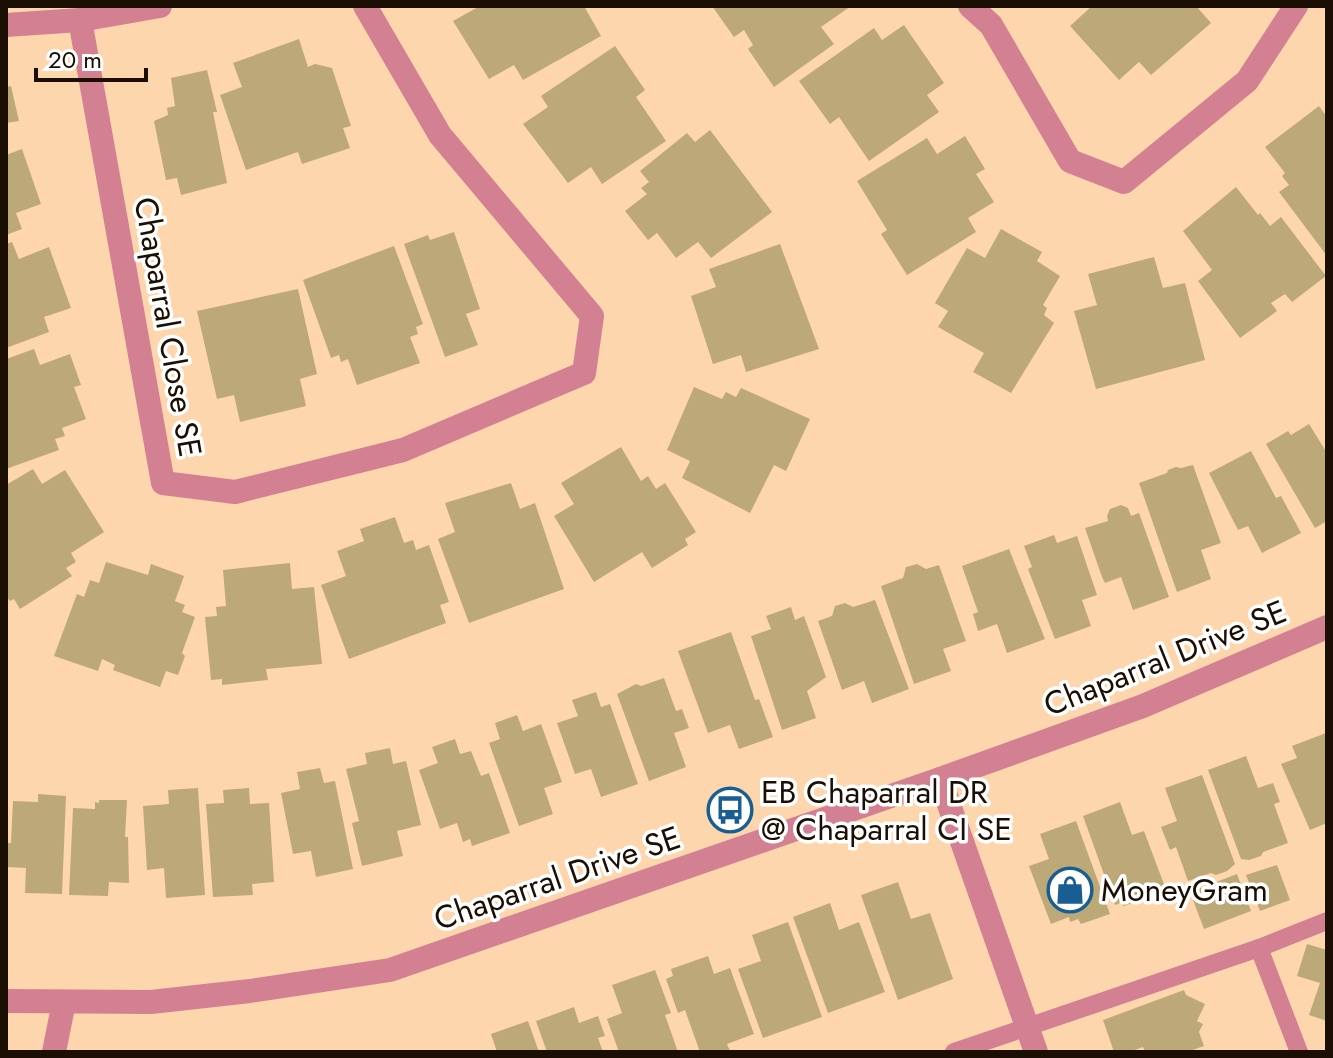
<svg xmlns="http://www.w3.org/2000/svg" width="1333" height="1058" font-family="Jost,sans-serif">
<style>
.building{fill:#bda878}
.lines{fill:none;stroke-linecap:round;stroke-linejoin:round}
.service{stroke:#d38192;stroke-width:18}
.minor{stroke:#d38192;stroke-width:24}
.tertiary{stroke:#d38192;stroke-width:24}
.labels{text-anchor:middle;stroke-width:7;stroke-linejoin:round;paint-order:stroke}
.street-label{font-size:32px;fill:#1b0e02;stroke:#fff}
.poi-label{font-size:32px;fill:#1b0e02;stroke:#fff;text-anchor:start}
</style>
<rect width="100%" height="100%" fill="#fed6ae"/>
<g class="building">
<path d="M 480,6 L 584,6 L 601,36 L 523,80 L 514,65 L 489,79 L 453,21 Z"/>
<path d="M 712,6 L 851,6 L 821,27 L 834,44 L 774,87 L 748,49 L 753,45 L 744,30 L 734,37 Z"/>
<path d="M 1092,6 L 1196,6 L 1211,23 L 1151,75 L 1139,62 L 1119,80 L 1070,26 Z"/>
<path d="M 904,25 L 944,83 L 927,95 L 939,112 L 869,161 L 839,117 L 830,124 L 799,81 L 874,28 L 882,40 Z"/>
<path d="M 299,39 L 308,67 L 315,64 L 332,68 L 351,126 L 343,128 L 350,148 L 302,164 L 298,152 L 246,170 L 220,95 L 242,87 L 233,63 Z"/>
<path d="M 615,46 L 645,90 L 636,97 L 666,141 L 602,184 L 591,167 L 568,183 L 523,124 L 548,107 L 541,96 Z"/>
<path d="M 207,70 L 217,112 L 213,112 L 227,183 L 181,195 L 177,178 L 166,180 L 154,121 L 168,115 L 167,108 L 175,106 L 171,78 Z"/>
<path d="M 11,86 L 19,121 L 6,123 L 6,87 Z"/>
<path d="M 1319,106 L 1327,117 L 1327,256 L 1279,192 L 1289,185 L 1282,176 L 1285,173 L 1265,147 Z"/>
<path d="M 710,130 L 772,212 L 711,258 L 698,242 L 676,258 L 657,233 L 648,240 L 625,211 L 647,194 L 641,188 L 649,182 L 640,171 L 687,133 L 695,142 Z"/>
<path d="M 965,136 L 985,169 L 976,174 L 994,202 L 968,218 L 976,232 L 907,275 L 881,234 L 887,230 L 857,181 L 927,138 L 937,154 Z"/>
<path d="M 22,149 L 41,204 L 16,213 L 22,229 L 6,235 L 6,155 Z"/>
<path d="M 1236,187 L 1258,215 L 1260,213 L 1270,226 L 1281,217 L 1326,276 L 1292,302 L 1285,294 L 1271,303 L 1277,311 L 1240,338 L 1198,281 L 1212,270 L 1183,231 Z"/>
<path d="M 1001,229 L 1042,252 L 1037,261 L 1060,276 L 1043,305 L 1047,308 L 1044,315 L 1054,323 L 1011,393 L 973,372 L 984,353 L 938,327 L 948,311 L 935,303 L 967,248 L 985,258 Z"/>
<path d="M 454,232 L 480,309 L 466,314 L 478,345 L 445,357 L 404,244 L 428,235 L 430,240 Z"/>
<path d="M 12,242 L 19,259 L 49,247 L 71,308 L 44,317 L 49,332 L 6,348 L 6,244 Z"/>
<path d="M 780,244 L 819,349 L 746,372 L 741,355 L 713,364 L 691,296 L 716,287 L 709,269 Z"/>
<path d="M 394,246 L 423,324 L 416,327 L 418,334 L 410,337 L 420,363 L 357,385 L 348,359 L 341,362 L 339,355 L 331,358 L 303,280 Z"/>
<path d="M 1154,257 L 1163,288 L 1185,283 L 1205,360 L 1096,389 L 1074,311 L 1097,305 L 1088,274 Z"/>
<path d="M 298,289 L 317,374 L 300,379 L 306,406 L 240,422 L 234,395 L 217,399 L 197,311 Z"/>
<path d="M 34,349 L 40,365 L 70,354 L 81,385 L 74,387 L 86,419 L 62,428 L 65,436 L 55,439 L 59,450 L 6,469 L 6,359 Z"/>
<path d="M 694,387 L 722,399 L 726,392 L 736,397 L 741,388 L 810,419 L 786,471 L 774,465 L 750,513 L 682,478 L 690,461 L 667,450 Z"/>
<path d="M 1309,424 L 1327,453 L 1327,521 L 1315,528 L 1266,444 L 1288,431 L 1291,435 Z"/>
<path d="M 621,447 L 641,481 L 648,476 L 656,489 L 665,483 L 696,532 L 685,539 L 688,545 L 652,568 L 642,552 L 594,582 L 554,516 L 574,504 L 561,483 Z"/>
<path d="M 1251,451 L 1276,498 L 1281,496 L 1301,533 L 1262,553 L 1248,526 L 1238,530 L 1209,473 Z"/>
<path d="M 1193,465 L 1221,543 L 1201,550 L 1211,579 L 1177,592 L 1139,483 L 1167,473 L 1168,470 L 1176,467 L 1181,468 Z"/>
<path d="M 33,469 L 42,484 L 65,470 L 104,532 L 71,553 L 76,562 L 66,568 L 72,576 L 20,609 L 14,599 L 10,601 L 6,596 L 6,485 Z"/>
<path d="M 511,483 L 520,509 L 535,503 L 564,589 L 469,623 L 438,539 L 455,532 L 445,503 Z"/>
<path d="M 1121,505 L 1128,508 L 1131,516 L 1139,513 L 1169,597 L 1133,610 L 1121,577 L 1105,583 L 1102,577 L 1085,528 L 1108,521 L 1107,516 L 1110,509 Z"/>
<path d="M 395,517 L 404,543 L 413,540 L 416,550 L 429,545 L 449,602 L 440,605 L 446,623 L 349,659 L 321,585 L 346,576 L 337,551 L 364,541 L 360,529 Z"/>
<path d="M 1054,535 L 1057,543 L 1077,536 L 1097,595 L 1082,600 L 1091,626 L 1055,639 L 1028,569 L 1032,567 L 1024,546 Z"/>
<path d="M 1009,549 L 1045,639 L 1007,653 L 997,624 L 978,631 L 973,614 L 978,612 L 962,566 Z"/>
<path d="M 106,562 L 148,575 L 151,564 L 184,576 L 175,601 L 185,605 L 182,612 L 195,617 L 182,653 L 185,656 L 178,675 L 166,671 L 160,687 L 113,670 L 115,665 L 102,659 L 98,671 L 54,656 L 77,594 L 84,597 L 90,580 L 99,583 Z"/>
<path d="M 290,563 L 292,589 L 314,587 L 322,664 L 266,669 L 268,680 L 222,685 L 222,679 L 211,680 L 205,617 L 217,616 L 216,607 L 226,606 L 223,570 Z"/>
<path d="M 917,564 L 926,569 L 939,565 L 966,641 L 943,649 L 951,671 L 914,684 L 881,586 L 903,578 L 906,567 Z"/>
<path d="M 875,600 L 909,689 L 872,703 L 864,681 L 842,690 L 818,621 L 832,616 L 835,606 L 845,603 L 853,607 Z"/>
<path d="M 791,607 L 795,620 L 804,616 L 826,677 L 807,691 L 816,718 L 782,730 L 751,636 L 771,629 L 766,616 Z"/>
<path d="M 731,632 L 755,700 L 759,699 L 773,737 L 739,749 L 730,725 L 708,733 L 678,651 Z"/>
<path d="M 664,678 L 676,711 L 682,709 L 689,728 L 674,733 L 686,767 L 649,781 L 617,694 L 636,684 L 641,686 Z"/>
<path d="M 596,692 L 601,707 L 610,704 L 638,784 L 601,797 L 591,769 L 575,774 L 557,723 L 578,716 L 572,700 Z"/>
<path d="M 517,715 L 523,731 L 541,724 L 562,782 L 544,788 L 553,814 L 519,826 L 489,743 L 500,739 L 495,723 Z"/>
<path d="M 1326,733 L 1327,823 L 1310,830 L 1281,764 L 1297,758 L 1292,746 Z"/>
<path d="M 455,739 L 460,754 L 471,751 L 481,776 L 489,773 L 510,833 L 472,846 L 470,839 L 463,842 L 457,823 L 440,829 L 419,770 L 438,763 L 432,747 Z"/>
<path d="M 390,748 L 393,764 L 406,761 L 421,825 L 397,831 L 403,856 L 362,866 L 352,823 L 359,821 L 346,769 L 367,764 L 365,753 Z"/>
<path d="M 1246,756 L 1258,788 L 1273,783 L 1280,802 L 1274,804 L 1288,843 L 1263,852 L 1261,856 L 1249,860 L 1241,859 L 1208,770 Z"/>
<path d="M 320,768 L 324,783 L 335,781 L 353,869 L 316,877 L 311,851 L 293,854 L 281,793 L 300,789 L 297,772 Z"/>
<path d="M 1202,775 L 1235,864 L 1227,871 L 1216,875 L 1211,873 L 1188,881 L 1176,847 L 1170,850 L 1161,827 L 1177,821 L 1165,788 Z"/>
<path d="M 198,788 L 205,895 L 166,898 L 164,868 L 147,870 L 143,806 L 169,804 L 168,790 Z"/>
<path d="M 249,788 L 250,804 L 269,803 L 274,882 L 252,884 L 253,895 L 213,897 L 206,804 L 224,803 L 223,790 Z"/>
<path d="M 38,794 L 66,796 L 62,894 L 25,893 L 26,868 L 6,867 L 6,843 L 11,843 L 13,801 L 38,802 Z"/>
<path d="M 99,800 L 127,800 L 125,837 L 128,837 L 129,883 L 109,882 L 108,896 L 69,895 L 73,808 L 95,809 L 95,802 L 99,803 Z"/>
<path d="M 1120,802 L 1132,835 L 1144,831 L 1165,887 L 1139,897 L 1137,901 L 1124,906 L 1120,903 L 1115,905 L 1083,816 Z"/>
<path d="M 1076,821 L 1110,914 L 1081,924 L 1078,919 L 1070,922 L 1069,917 L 1051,924 L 1029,866 L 1049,859 L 1040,834 Z"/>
<path d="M 1277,865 L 1290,900 L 1260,911 L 1246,875 Z"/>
<path d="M 1237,874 L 1251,911 L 1204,929 L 1190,892 Z"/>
<path d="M 898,882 L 911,919 L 930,913 L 953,979 L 898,1000 L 861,895 Z"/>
<path d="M 830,903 L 839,930 L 859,922 L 885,992 L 828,1013 L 793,917 Z"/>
<path d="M 788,922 L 822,1017 L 763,1038 L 738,969 L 761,961 L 752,935 Z"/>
<path d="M 1307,944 L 1327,950 L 1327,1021 L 1309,1015 L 1320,983 L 1297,976 Z"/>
<path d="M 708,956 L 714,974 L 730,968 L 754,1034 L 727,1044 L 730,1051 L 728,1052 L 700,1052 L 685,1010 L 678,1013 L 666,979 L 673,976 L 671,969 Z"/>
<path d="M 655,970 L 671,1013 L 665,1015 L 678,1052 L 619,1052 L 607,1019 L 622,1013 L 612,985 Z"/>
<path d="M 1184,990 L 1186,995 L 1205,1004 L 1197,1021 L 1203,1024 L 1199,1032 L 1204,1046 L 1187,1052 L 1145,1052 L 1143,1047 L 1129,1052 L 1114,1052 L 1103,1020 Z"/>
<path d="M 574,1007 L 579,1023 L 598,1016 L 605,1036 L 598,1038 L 603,1052 L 547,1052 L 536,1021 Z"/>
<path d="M 528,1021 L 539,1052 L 497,1052 L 491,1034 Z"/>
</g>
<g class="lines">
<g class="service">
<path d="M 1259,948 L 1299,1052"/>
<path d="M 954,1052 L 1259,948 L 1327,921"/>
</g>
<g class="minor">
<path d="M 160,6 L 80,20 L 163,483 L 235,492 L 403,450 L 584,373 L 592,316 L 440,135 L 365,6"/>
<path d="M 970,6 L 991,25 L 1070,161 L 1124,182 L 1247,81 L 1296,6"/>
<path d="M 6,25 L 80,20"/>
<path d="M 940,779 L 1036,1052"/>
<path d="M 54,1052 L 64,1002"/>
</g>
<path class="tertiary" d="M 6,1001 L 151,1002 L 250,991 L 390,970 L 940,779 L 1143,706 L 1327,627"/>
</g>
<defs>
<g id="bus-ring" transform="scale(2.3)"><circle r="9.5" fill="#fff" stroke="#195e93" stroke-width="1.5"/><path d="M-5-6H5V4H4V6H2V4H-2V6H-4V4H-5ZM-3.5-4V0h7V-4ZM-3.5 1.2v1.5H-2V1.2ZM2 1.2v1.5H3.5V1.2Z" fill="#195e93"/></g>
<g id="shop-ring" transform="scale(2.3)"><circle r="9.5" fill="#fff" stroke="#195e93" stroke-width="1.5"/><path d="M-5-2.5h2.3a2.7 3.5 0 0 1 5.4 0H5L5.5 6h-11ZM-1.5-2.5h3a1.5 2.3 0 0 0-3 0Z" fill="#195e93"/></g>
</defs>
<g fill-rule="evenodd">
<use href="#bus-ring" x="730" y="810"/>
<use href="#shop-ring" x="1070" y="890"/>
</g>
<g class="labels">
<g class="street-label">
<text transform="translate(168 327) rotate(80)" y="11">Chaparral Close SE</text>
<text transform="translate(1165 658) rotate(-22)" y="11">Chaparral Drive SE</text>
<text transform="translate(557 878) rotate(-19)" y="11">Chaparral Drive SE</text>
</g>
<g class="poi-label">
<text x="761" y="803">EB Chaparral DR<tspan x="761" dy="37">@ Chaparral CI SE</tspan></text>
<text x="1101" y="901">MoneyGram</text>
</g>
</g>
<rect width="1333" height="1058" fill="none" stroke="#1b0e02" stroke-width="16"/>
<path d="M36 68v12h110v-12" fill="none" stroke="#1b0e02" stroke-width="4"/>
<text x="48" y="68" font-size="24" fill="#1b0e02" stroke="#ffffff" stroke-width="6" paint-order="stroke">20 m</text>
</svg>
